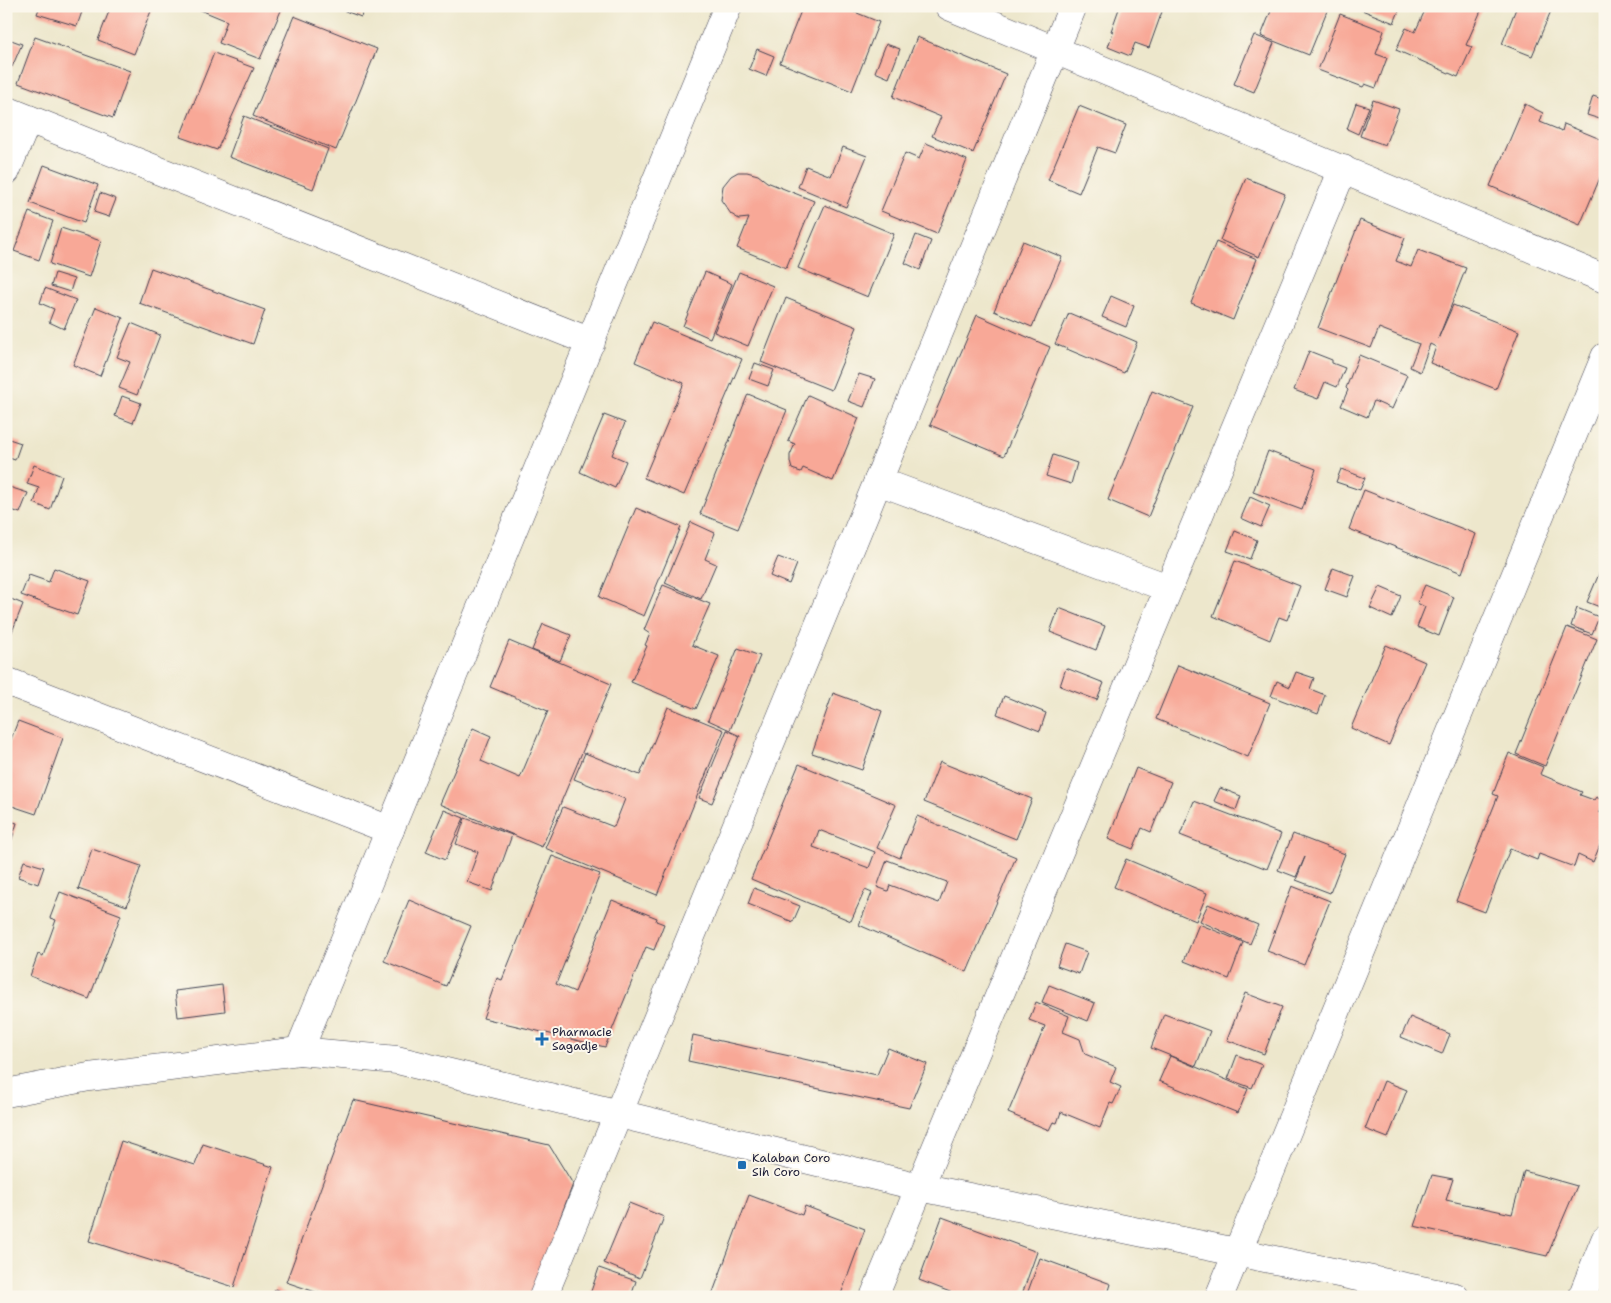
<svg xmlns="http://www.w3.org/2000/svg" width="1611" height="1303" font-family="'Shantell Sans',sans-serif">
<style>
.building{fill:#f8a897;fill-rule:evenodd}
.lines{fill:none;stroke-linecap:round;stroke-linejoin:round}
.minor-casing{stroke:#404051;stroke-width:29}
.secondary-casing{stroke:#404051;stroke-width:29}
.minor{stroke:#fff;stroke-width:28}
.secondary{stroke:#fff;stroke-width:28}
.poi-dot{fill:#1f6fb2;stroke:#fbf7ec;stroke-width:2}
.labels{text-anchor:middle;stroke-width:4;stroke-linejoin:round;paint-order:stroke}
.poi-label{font-size:12px;fill:#22223b;stroke:#fbf7ec;text-anchor:start}
</style>
<rect width="100%" height="100%" fill="#fbf7ec"/>
<filter id="ink" filterUnits="userSpaceOnUse"><feTurbulence type="fractalNoise" baseFrequency=".02" numOctaves="2"/><feDisplacementMap in="SourceGraphic" scale="10" xChannelSelector="R" yChannelSelector="G"/><feConvolveMatrix kernelMatrix="1 2 1 2 8 2 1 2 1" color-interpolation-filters="sRGB"/></filter>
<filter id="wash" filterUnits="userSpaceOnUse"><feTurbulence type="fractalNoise" baseFrequency=".0096" numOctaves="4" result="noise"/><feDisplacementMap in="SourceGraphic" scale="20" xChannelSelector="R" yChannelSelector="G"/><feGaussianBlur stdDeviation="1.12" result="paint"/><feColorMatrix in="noise" values="0 0 0 0 0 0 0 0 0 0 0 0 0 0 0 0 0 1.4 0 .05"/><feComposite in="paint" operator="in"/></filter>
<g filter="url(#wash)">
<rect width="100%" height="100%" fill="#ede7cc"/>
<g id="blocks">
<g class="building">
<path d="M 40,6 L 84,6 L 77,26 L 37,14 Z"/>
<path d="M 111,6 L 153,6 L 134,54 L 98,40 Z"/>
<path d="M 191,6 L 283,6 L 260,59 L 219,43 L 227,21 Z"/>
<path d="M 332,6 L 365,6 L 361,17 Z"/>
<path d="M 803,6 L 840,6 L 879,22 L 852,91 L 780,63 Z"/>
<path d="M 1120,6 L 1164,6 L 1149,48 L 1135,43 L 1130,56 L 1108,47 L 1113,32 L 1111,31 Z"/>
<path d="M 1273,6 L 1329,6 L 1309,55 L 1261,36 Z"/>
<path d="M 1352,6 L 1401,6 L 1394,23 Z"/>
<path d="M 1427,6 L 1483,6 L 1466,45 L 1472,47 L 1458,77 L 1396,50 L 1406,28 L 1415,32 Z"/>
<path d="M 1517,6 L 1553,6 L 1532,56 L 1502,44 Z"/>
<path d="M 1340,14 L 1384,31 L 1376,54 L 1387,58 L 1376,88 L 1365,84 L 1363,87 L 1318,70 Z"/>
<path d="M 294,16 L 377,49 L 336,150 L 253,116 Z"/>
<path d="M 1254,35 L 1274,43 L 1254,92 L 1234,84 Z"/>
<path d="M 35,37 L 130,71 L 113,118 L 18,83 Z"/>
<path d="M 917,37 L 1006,74 L 973,153 L 932,136 L 941,117 L 893,97 Z"/>
<path d="M 6,38 L 22,44 L 12,67 L 6,65 Z"/>
<path d="M 886,44 L 900,49 L 889,78 L 875,72 Z"/>
<path d="M 757,49 L 774,56 L 766,76 L 749,69 Z"/>
<path d="M 214,53 L 254,68 L 217,150 L 180,137 Z"/>
<path d="M 1593,96 L 1605,100 L 1605,125 L 1601,124 L 1603,120 L 1587,115 Z"/>
<path d="M 1373,100 L 1399,109 L 1385,145 L 1360,136 Z"/>
<path d="M 1356,103 L 1369,107 L 1358,134 L 1347,129 Z"/>
<path d="M 1525,104 L 1543,113 L 1540,122 L 1562,131 L 1564,124 L 1605,141 L 1605,166 L 1580,225 L 1490,186 Z"/>
<path d="M 1079,106 L 1126,125 L 1115,153 L 1098,147 L 1079,193 L 1048,180 Z"/>
<path d="M 244,116 L 328,149 L 313,189 L 229,157 Z"/>
<path d="M 926,143 L 967,160 L 937,234 L 881,211 L 905,153 L 919,159 Z"/>
<path d="M 843,147 L 867,156 L 846,207 L 798,187 L 806,166 L 831,176 Z"/>
<path d="M 44,165 L 98,185 L 84,223 L 30,203 Z"/>
<path d="M 738,172 L 747,172 L 758,175 L 767,182 L 814,201 L 786,268 L 737,248 L 749,218 L 739,219 L 731,214 L 721,200 L 723,186 L 731,176 Z"/>
<path d="M 1246,178 L 1285,194 L 1259,257 L 1220,240 Z"/>
<path d="M 100,193 L 116,199 L 109,217 L 94,212 Z"/>
<path d="M 825,205 L 894,234 L 868,297 L 798,268 Z"/>
<path d="M 29,212 L 53,221 L 39,260 L 14,251 Z"/>
<path d="M 1360,220 L 1405,238 L 1396,261 L 1411,267 L 1418,250 L 1466,268 L 1438,339 L 1453,305 L 1519,331 L 1496,389 L 1430,363 L 1436,347 L 1430,344 L 1420,372 L 1410,367 L 1419,344 L 1379,328 L 1371,348 L 1318,328 Z"/>
<path d="M 61,228 L 101,241 L 89,277 L 50,264 Z"/>
<path d="M 916,235 L 931,241 L 920,270 L 905,263 Z"/>
<path d="M 1023,241 L 1062,257 L 1032,327 L 994,311 Z"/>
<path d="M 1216,242 L 1257,259 L 1233,320 L 1191,303 Z"/>
<path d="M 151,268 L 265,310 L 253,344 L 139,303 Z"/>
<path d="M 705,272 L 732,284 L 710,338 L 683,326 Z"/>
<path d="M 739,272 L 773,286 L 748,346 L 714,332 Z"/>
<path d="M 55,273 L 74,279 L 70,292 L 51,286 Z"/>
<path d="M 45,288 L 76,300 L 64,329 L 49,322 L 54,309 L 40,303 Z"/>
<path d="M 1111,296 L 1134,306 L 1126,327 L 1102,317 Z"/>
<path d="M 786,298 L 857,327 L 831,390 L 761,362 Z"/>
<path d="M 96,307 L 123,318 L 100,376 L 73,365 Z"/>
<path d="M 1069,313 L 1137,342 L 1124,373 L 1055,344 Z"/>
<path d="M 977,315 L 1050,347 L 1004,456 L 930,425 Z"/>
<path d="M 652,322 L 742,359 L 684,495 L 644,478 L 684,383 L 635,362 Z"/>
<path d="M 131,323 L 160,335 L 137,395 L 119,388 L 130,362 L 117,357 Z"/>
<path d="M 1309,351 L 1332,360 L 1332,363 L 1345,368 L 1337,387 L 1325,382 L 1318,399 L 1294,390 Z"/>
<path d="M 1359,355 L 1407,375 L 1392,409 L 1374,401 L 1367,417 L 1341,406 L 1348,390 L 1346,388 Z"/>
<path d="M 755,363 L 774,370 L 768,386 L 749,379 Z"/>
<path d="M 859,374 L 875,379 L 864,407 L 848,401 Z"/>
<path d="M 1152,391 L 1193,407 L 1148,517 L 1108,500 Z"/>
<path d="M 748,394 L 787,410 L 738,529 L 700,514 Z"/>
<path d="M 808,395 L 859,418 L 833,481 L 803,468 L 801,472 L 792,469 L 790,462 L 790,455 L 795,444 L 788,441 Z"/>
<path d="M 122,396 L 141,403 L 133,423 L 115,416 Z"/>
<path d="M 604,415 L 625,423 L 612,455 L 626,461 L 615,488 L 580,472 Z"/>
<path d="M 6,438 L 21,443 L 15,460 L 6,457 Z"/>
<path d="M 1268,451 L 1316,469 L 1302,510 L 1253,492 Z"/>
<path d="M 1053,455 L 1077,463 L 1071,484 L 1046,476 Z"/>
<path d="M 34,465 L 62,476 L 50,510 L 34,503 L 39,488 L 27,484 Z"/>
<path d="M 1341,469 L 1365,478 L 1360,490 L 1336,482 Z"/>
<path d="M 6,486 L 28,493 L 20,513 L 6,508 Z"/>
<path d="M 1364,490 L 1476,534 L 1462,573 L 1349,529 Z"/>
<path d="M 1250,497 L 1270,506 L 1261,527 L 1241,518 Z"/>
<path d="M 636,508 L 681,527 L 644,616 L 599,597 Z"/>
<path d="M 691,522 L 715,533 L 705,559 L 716,564 L 701,599 L 665,583 Z"/>
<path d="M 1235,531 L 1257,540 L 1250,559 L 1227,551 Z"/>
<path d="M 778,557 L 797,564 L 789,584 L 770,576 Z"/>
<path d="M 1605,560 L 1605,609 L 1587,602 Z"/>
<path d="M 1235,561 L 1300,586 L 1287,620 L 1279,617 L 1270,640 L 1213,616 Z"/>
<path d="M 54,568 L 90,581 L 77,615 L 21,595 L 29,575 L 49,582 Z"/>
<path d="M 1333,568 L 1355,576 L 1347,597 L 1325,589 Z"/>
<path d="M 663,585 L 710,604 L 692,645 L 719,656 L 696,709 L 631,682 L 647,646 L 645,645 L 650,634 L 644,630 Z"/>
<path d="M 1425,585 L 1454,597 L 1439,636 L 1417,627 L 1425,607 L 1417,603 Z"/>
<path d="M 1380,587 L 1401,596 L 1392,618 L 1370,608 Z"/>
<path d="M 6,597 L 23,604 L 6,647 Z"/>
<path d="M 1059,608 L 1105,626 L 1096,650 L 1050,632 Z"/>
<path d="M 1577,608 L 1599,617 L 1592,634 L 1571,626 Z"/>
<path d="M 543,624 L 571,635 L 560,661 L 532,650 Z"/>
<path d="M 1567,627 L 1597,639 L 1545,766 L 1516,754 Z"/>
<path d="M 509,641 L 611,684 L 542,847 L 440,804 L 473,728 L 491,736 L 481,761 L 520,778 L 548,711 L 490,687 Z"/>
<path d="M 1386,645 L 1425,662 L 1389,745 L 1351,728 Z"/>
<path d="M 738,648 L 760,656 L 730,730 L 708,720 Z"/>
<path d="M 1178,665 L 1270,703 L 1248,757 L 1156,719 Z"/>
<path d="M 1066,668 L 1104,683 L 1097,700 L 1060,686 Z"/>
<path d="M 1296,672 L 1314,678 L 1310,689 L 1325,695 L 1318,714 L 1271,696 L 1277,681 L 1290,687 Z"/>
<path d="M 833,693 L 882,711 L 862,770 L 812,753 Z"/>
<path d="M 1004,696 L 1046,713 L 1040,731 L 997,714 Z"/>
<path d="M 668,707 L 724,730 L 657,895 L 545,848 L 563,807 L 614,827 L 625,799 L 574,779 L 585,753 L 640,775 Z"/>
<path d="M 18,721 L 63,738 L 36,814 L 6,804 L 6,752 Z"/>
<path d="M 727,730 L 740,736 L 712,803 L 699,798 Z"/>
<path d="M 1509,753 L 1543,767 L 1540,774 L 1582,792 L 1580,795 L 1594,800 L 1596,797 L 1604,801 L 1599,812 L 1605,814 L 1605,824 L 1603,828 L 1605,829 L 1605,833 L 1593,862 L 1578,855 L 1574,867 L 1539,854 L 1537,860 L 1510,849 L 1485,912 L 1456,901 L 1498,796 L 1493,794 Z"/>
<path d="M 940,762 L 1032,799 L 1016,839 L 924,802 Z"/>
<path d="M 799,764 L 896,805 L 877,848 L 900,858 L 917,816 L 1016,857 L 967,972 L 859,925 L 872,893 L 865,890 L 851,921 L 751,879 ZM 819,830 L 875,852 L 869,868 L 813,847 ZM 887,860 L 947,882 L 939,903 L 890,885 L 888,891 L 877,887 Z"/>
<path d="M 1136,768 L 1171,782 L 1151,832 L 1142,828 L 1133,849 L 1108,839 Z"/>
<path d="M 1220,788 L 1241,796 L 1236,810 L 1214,801 Z"/>
<path d="M 1194,801 L 1281,834 L 1267,869 L 1180,835 Z"/>
<path d="M 444,810 L 464,818 L 445,860 L 426,852 Z"/>
<path d="M 465,818 L 512,835 L 492,891 L 467,882 L 478,852 L 456,844 Z"/>
<path d="M 6,820 L 17,823 L 7,855 L 6,855 Z"/>
<path d="M 1293,834 L 1345,854 L 1330,893 L 1296,880 L 1305,857 L 1296,877 L 1278,870 Z"/>
<path d="M 92,849 L 141,866 L 127,906 L 78,889 Z"/>
<path d="M 552,856 L 600,874 L 556,984 L 575,992 L 612,900 L 657,918 L 656,921 L 664,924 L 654,950 L 646,947 L 605,1047 L 483,1018 L 497,978 L 502,980 Z"/>
<path d="M 1126,859 L 1207,893 L 1196,921 L 1114,887 Z"/>
<path d="M 24,861 L 44,867 L 38,884 L 18,877 Z"/>
<path d="M 1292,886 L 1330,901 L 1304,965 L 1267,951 Z"/>
<path d="M 754,888 L 800,906 L 793,922 L 748,904 Z"/>
<path d="M 60,892 L 121,915 L 89,999 L 30,976 L 38,954 L 43,956 L 56,920 L 50,918 Z"/>
<path d="M 409,900 L 471,926 L 446,986 L 384,961 Z"/>
<path d="M 1208,904 L 1258,925 L 1250,944 L 1200,921 Z"/>
<path d="M 1199,924 L 1243,942 L 1229,979 L 1184,961 Z"/>
<path d="M 1065,944 L 1087,952 L 1079,974 L 1057,966 Z"/>
<path d="M 222,985 L 225,1011 L 178,1017 L 175,991 Z"/>
<path d="M 1049,985 L 1095,1003 L 1088,1021 L 1042,1002 Z"/>
<path d="M 1245,993 L 1282,1007 L 1264,1054 L 1227,1040 Z"/>
<path d="M 1036,1002 L 1069,1016 L 1063,1032 L 1080,1039 L 1085,1054 L 1116,1067 L 1110,1082 L 1121,1087 L 1113,1104 L 1110,1103 L 1100,1128 L 1061,1112 L 1057,1123 L 1053,1122 L 1049,1130 L 1008,1113 L 1045,1026 L 1029,1020 Z"/>
<path d="M 1164,1014 L 1210,1031 L 1196,1066 L 1151,1048 Z"/>
<path d="M 1410,1017 L 1450,1034 L 1442,1054 L 1401,1037 Z"/>
<path d="M 693,1035 L 877,1075 L 888,1048 L 927,1064 L 909,1108 L 688,1061 Z"/>
<path d="M 1237,1055 L 1262,1065 L 1252,1088 L 1228,1079 Z"/>
<path d="M 1170,1056 L 1248,1089 L 1238,1113 L 1159,1081 Z"/>
<path d="M 1384,1081 L 1407,1090 L 1388,1138 L 1365,1129 Z"/>
<path d="M 353,1100 L 549,1145 L 573,1184 L 530,1297 L 330,1297 L 286,1282 Z"/>
<path d="M 121,1141 L 195,1165 L 203,1144 L 273,1167 L 234,1287 L 89,1241 Z"/>
<path d="M 1524,1171 L 1577,1186 L 1547,1256 L 1414,1226 L 1432,1175 L 1453,1179 L 1446,1200 L 1512,1214 Z"/>
<path d="M 749,1195 L 802,1215 L 805,1206 L 865,1229 L 840,1297 L 717,1297 L 712,1295 Z"/>
<path d="M 629,1203 L 664,1217 L 640,1278 L 604,1263 Z"/>
<path d="M 942,1217 L 1037,1252 L 1021,1297 L 963,1297 L 919,1280 Z"/>
<path d="M 1040,1258 L 1111,1284 L 1107,1297 L 1026,1297 Z"/>
<path d="M 599,1268 L 636,1281 L 631,1297 L 589,1297 Z"/>
<path d="M 275,1289 L 294,1297 L 272,1297 Z"/>
</g>
</g>
</g>
<g filter="url(#ink)">
<use href="#blocks" fill-opacity="0" stroke="#404051" stroke-width="1"/>
<g class="lines">
<g class="minor-casing">
<g id="minor">
<path d="M 949,6 L 1605,279"/>
<path d="M 6,110 L 591,342"/>
<path d="M 6,171 L 28,119"/>
<path d="M 878,481 L 1168,588"/>
<path d="M 6,681 L 390,830"/>
<path d="M 299,1051 L 728,6"/>
<path d="M 543,1297 L 1073,6"/>
<path d="M 874,1297 L 1343,169"/>
<path d="M 1219,1297 L 1605,357"/>
<path d="M 1582,1297 L 1605,1240"/>
</g>
</g>
<g class="secondary-casing">
<path id="secondary" d="M 6,1093 L 89,1077 L 299,1051 L 397,1060 L 920,1187 L 1455,1297"/>
</g>
<use href="#minor" class="minor"/>
<use href="#secondary" class="secondary"/>
</g>
</g>
<g class="poi-dot">
<path d="M539.5 1031.5h5v5h5v5h-5v5h-5v-5h-5v-5h5z"/>
<rect x="737" y="1160" width="10" height="10" rx="2.5"/>
</g>
<g class="labels">
<g class="poi-label">
<text x="552" y="1036">Pharmacie<tspan x="552" dy="14">Sagadje</tspan></text>
<text x="752" y="1162">Kalaban Coro<tspan x="752" dy="14">Sih Coro</tspan></text>
</g>
</g>
<rect width="1611" height="1303" fill="none" stroke="#fbf7ec" stroke-width="25"/>
</svg>
